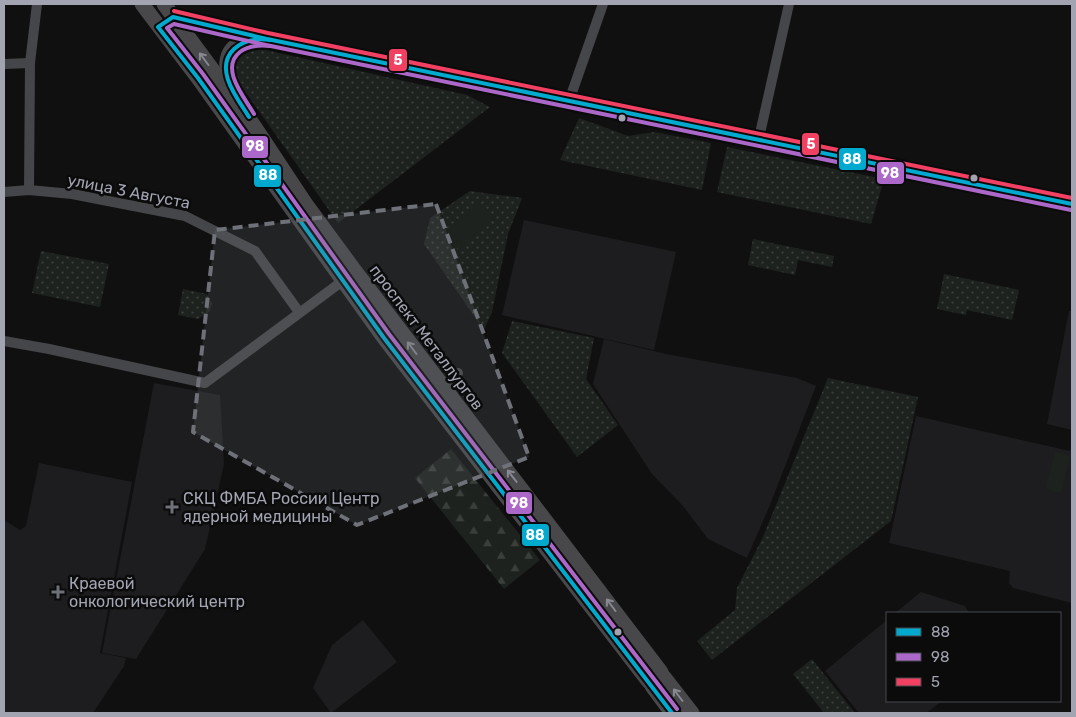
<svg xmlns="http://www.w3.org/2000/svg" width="1076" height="717" font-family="Rubik,sans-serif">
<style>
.built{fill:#1d1d1f}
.forest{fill:url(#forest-firs)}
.park{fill:url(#park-dots)}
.pitch{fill:#1d221e}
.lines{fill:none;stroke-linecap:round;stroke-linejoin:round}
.street{stroke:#454649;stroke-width:10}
.secondary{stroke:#494a4d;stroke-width:14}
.primary{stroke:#48484b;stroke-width:15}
.bus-1-casing{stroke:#0b0b0c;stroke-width:8}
.bus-2-casing{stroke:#0b0b0c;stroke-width:8}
.bus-3-casing{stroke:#0b0b0c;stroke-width:8}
.bus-1{stroke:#00a9ce;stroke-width:4}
.bus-2{stroke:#ac68c9;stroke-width:4}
.bus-3{stroke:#f24062;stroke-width:4}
.oneway{stroke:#878992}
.marked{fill:#6f7179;fill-opacity:0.2;stroke:#6f7179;stroke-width:4;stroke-dasharray:10 6;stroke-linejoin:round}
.bus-dot{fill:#a2a5b1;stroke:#0b0b0c;stroke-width:2}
.poi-dot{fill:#6f7179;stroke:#0b0b0c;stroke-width:2}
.labels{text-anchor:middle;stroke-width:5;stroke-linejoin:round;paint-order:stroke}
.street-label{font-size:16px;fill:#a2a5b1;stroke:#0b0b0c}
.poi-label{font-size:16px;fill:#a2a5b1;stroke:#0b0b0c;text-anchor:start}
.line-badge{stroke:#0b0b0c;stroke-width:2}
.badge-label{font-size:14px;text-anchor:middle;font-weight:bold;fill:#fff}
</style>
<defs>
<pattern id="forest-firs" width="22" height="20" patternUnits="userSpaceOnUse" patternTransform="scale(1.25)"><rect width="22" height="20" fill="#1d221e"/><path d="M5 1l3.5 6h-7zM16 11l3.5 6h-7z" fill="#3b3f3c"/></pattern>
<pattern id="park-dots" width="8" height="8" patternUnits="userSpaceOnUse" patternTransform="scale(1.25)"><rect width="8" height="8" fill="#1d221e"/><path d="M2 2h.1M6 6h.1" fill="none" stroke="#3b3f3c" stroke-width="1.8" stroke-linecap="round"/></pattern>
</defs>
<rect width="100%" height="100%" fill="#101011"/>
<g class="built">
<path d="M 524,220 L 676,252 L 654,350 L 502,315 Z"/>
<path d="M 1069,311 L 1072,311 L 1072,430 L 1047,424 Z"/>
<path d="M 604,339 L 666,354 L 797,378 L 816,386 L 770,505 L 747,558 L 708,539 L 683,506 L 652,474 L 593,384 Z"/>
<path d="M 154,383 L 220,395 L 224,464 L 205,549 L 136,659 L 102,653 Z"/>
<path d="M 916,416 L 1070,451 L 1072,443 L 1072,603 L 1013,588 L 1009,583 L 1010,571 L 889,543 Z"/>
<path d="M 39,463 L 132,482 L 100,653 L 126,658 L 124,666 L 93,713 L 4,713 L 4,520 L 20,530 L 26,526 Z"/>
<path d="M 921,592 L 965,606 L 969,613 L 895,613 Z"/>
<path d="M 363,620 L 397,662 L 331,713 L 313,688 L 332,645 Z"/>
<path d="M 887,620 L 887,701 L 942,701 L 926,713 L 859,713 L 825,671 Z"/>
</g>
<path class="forest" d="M 451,449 L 540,560 L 504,589 L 415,478 Z"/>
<g class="park">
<path d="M 265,50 L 467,95 L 490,107 L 338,223 L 237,80 C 230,57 245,50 265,50 Z"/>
<path d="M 579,118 L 628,136 L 654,132 L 711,143 L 702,190 L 560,160 Z"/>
<path d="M 727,147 L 884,179 L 871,224 L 717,192 Z"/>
<path d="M 470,191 L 522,198 L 508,234 L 492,312 L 484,330 L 424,244 L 430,218 Z"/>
<path d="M 753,239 L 834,256 L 832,267 L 798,260 L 795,275 L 748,265 Z"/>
<path d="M 41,251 L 109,264 L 100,307 L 32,293 Z"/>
<path d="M 944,274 L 1019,290 L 1012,320 L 967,310 L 966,315 L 937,309 Z"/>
<path d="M 183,289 L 207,294 L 212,304 L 209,312 L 198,319 L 178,315 Z"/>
<path d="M 512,321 L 594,338 L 586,379 L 618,425 L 577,457 L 502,353 Z"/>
<path d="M 828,378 L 918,397 L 891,521 L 712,660 L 697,641 L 735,610 L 737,588 L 763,537 Z"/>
<path d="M 812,659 L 855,713 L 824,713 L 793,674 Z"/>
</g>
<g class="pitch">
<path d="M 478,204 L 483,204 L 493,216 L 492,220 L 458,248 L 455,248 L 444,235 L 444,231 Z"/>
<path d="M 1055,452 L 1069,455 L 1070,458 L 1061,493 L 1048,490 L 1046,487 Z"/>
</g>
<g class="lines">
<g class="street">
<path d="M 4,64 L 30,63"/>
<path d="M 569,101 L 603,4"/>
<path d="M 759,138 L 789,4"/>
<path d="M 29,190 L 30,63 L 37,4"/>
<path d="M 4,192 L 29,190 L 72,194 L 185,216 L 255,251 L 299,312"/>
<path d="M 4,341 L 49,349 L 205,383 L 348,277"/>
<path d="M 442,387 L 458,373"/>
</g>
<path class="secondary" d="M 173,17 L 267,39 L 1072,204"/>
<g class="primary">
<path d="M 142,4 L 198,78 L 384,338 L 649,682"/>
<path d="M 164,4 L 254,126 L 305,203 L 355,271 L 661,672"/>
<path d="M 234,89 C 225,74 221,50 243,42 C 250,39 259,40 267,39"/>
<path d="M 664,677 L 692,713"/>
<path d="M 652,686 L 672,713"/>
</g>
<g class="bus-1-casing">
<g id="bus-1">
<path d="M 249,117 C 238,99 213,69 234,49 C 244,40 258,38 271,40"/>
<path d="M 672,713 L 384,338 L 198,78 L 158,27 L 173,17 L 267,39 L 1072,204"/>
</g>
</g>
<g class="bus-2-casing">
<g id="bus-2">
<path d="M 254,114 C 245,98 219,68 240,52 C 249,45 260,45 270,46"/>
<path d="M 677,709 L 389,334 L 203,74 L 167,28 L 174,24 L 266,45 L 1071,210"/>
</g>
</g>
<g class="bus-3-casing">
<path id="bus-3" d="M 174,11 L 268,33 L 1072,198"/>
</g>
<use href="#bus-1" class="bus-1"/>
<use href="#bus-2" class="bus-2"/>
<use href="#bus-3" class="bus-3"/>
</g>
<defs><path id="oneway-shaft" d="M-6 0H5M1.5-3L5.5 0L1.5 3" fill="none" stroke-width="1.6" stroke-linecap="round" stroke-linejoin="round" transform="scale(1.25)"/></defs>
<g class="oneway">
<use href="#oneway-shaft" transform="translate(204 59) rotate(-127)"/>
<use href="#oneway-shaft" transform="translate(412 348) rotate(-127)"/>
<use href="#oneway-shaft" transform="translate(512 476) rotate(-128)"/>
<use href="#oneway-shaft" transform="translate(611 605) rotate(-127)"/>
<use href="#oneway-shaft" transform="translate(678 695) rotate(-127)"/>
</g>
<path class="marked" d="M 436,204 L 529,457 L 357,525 L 193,432 L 215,230 Z"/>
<g class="bus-dot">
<circle cx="622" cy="118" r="4.5"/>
<circle cx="974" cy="178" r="4.5"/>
<circle cx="618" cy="632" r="4.5"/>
</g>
<g class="poi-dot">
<path d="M169.5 499.5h5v5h5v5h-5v5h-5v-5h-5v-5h5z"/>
<path d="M55.5 584.5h5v5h5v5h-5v5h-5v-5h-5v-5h5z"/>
</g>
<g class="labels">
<g class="street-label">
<text transform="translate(129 191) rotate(11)" y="6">улица 3 Августа</text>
<text transform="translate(427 337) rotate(53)" y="6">проспект Металлургов</text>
</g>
<g class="poi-label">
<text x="183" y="504">СКЦ ФМБА России Центр<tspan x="183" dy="18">ядерной медицины</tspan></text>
<text x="69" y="589">Краевой<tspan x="69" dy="18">онкологический центр</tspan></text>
</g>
</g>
<g class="line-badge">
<rect x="388" y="48" width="20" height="24" rx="5" fill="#f24062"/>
<rect x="801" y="132" width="19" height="24" rx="5" fill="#f24062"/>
<rect x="241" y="135" width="28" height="24" rx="5" fill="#ac68c9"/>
<rect x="838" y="147" width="29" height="24" rx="5" fill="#00a9ce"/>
<rect x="876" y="161" width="29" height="24" rx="5" fill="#ac68c9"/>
<rect x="253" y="164" width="29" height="24" rx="5" fill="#00a9ce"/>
<rect x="505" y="491" width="28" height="24" rx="5" fill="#ac68c9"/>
<rect x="521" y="523" width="29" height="24" rx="5" fill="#00a9ce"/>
</g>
<g class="badge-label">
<text x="398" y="65">5</text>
<text x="811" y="149">5</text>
<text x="255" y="151">98</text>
<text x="852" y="164">88</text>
<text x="890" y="178">98</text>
<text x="268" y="180">88</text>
<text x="519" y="508">98</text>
<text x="535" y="540">88</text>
</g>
<rect width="1076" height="717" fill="none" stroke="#a2a5b1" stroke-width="10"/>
<rect x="886" y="612" width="175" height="90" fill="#0b0b0c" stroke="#47494e"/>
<rect x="896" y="628" width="25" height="8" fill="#00a9ce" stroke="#47494e"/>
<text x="931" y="637" font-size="15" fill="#a2a5b1">88</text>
<rect x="896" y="653" width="25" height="8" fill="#ac68c9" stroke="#47494e"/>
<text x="931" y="662" font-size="15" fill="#a2a5b1">98</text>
<rect x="896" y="678" width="25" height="8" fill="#f24062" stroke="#47494e"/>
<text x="931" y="687" font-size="15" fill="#a2a5b1">5</text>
</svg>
